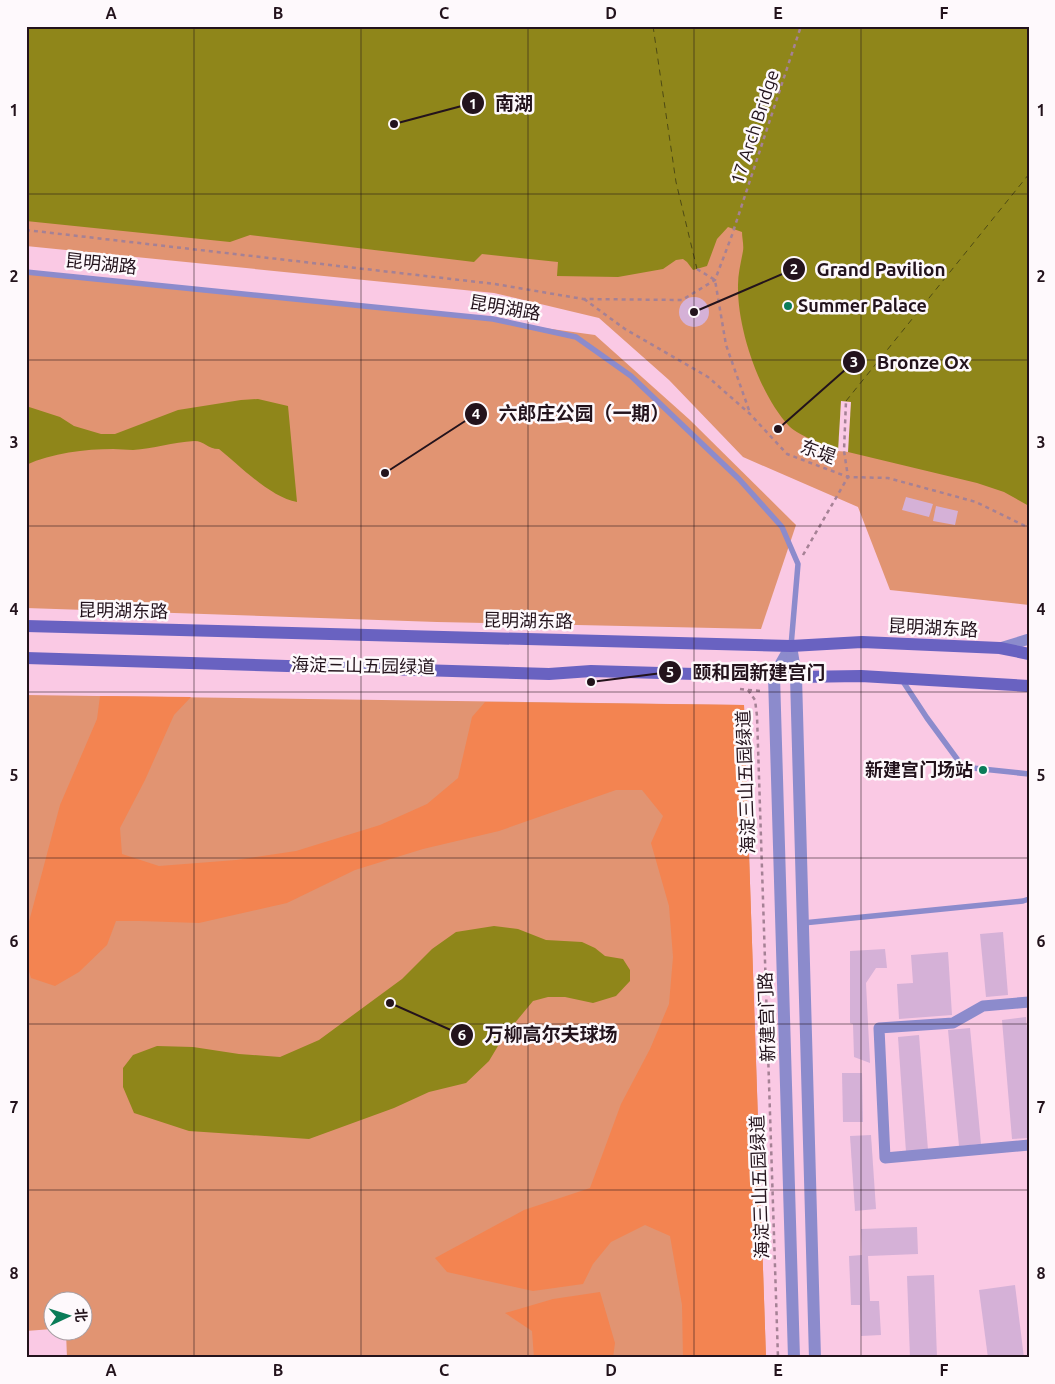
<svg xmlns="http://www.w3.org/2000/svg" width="1055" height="1384" font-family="Ubuntu,'Noto Sans SC',sans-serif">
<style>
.green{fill:#e19472}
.forest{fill:#f38451}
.water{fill:#8f861a}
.pier{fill:#fac9e4}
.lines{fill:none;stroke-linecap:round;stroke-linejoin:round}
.ferry{stroke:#4e4a14;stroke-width:1;stroke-dasharray:6 5;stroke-linecap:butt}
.building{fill:#d5b1d7}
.path{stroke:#a58195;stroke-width:2.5;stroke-dasharray:4 4;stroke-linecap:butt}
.service{stroke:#8c8bcc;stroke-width:5.5}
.minor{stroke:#8c8bcc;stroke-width:11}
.tertiary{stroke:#8c8bcc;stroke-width:12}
.secondary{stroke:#6962c1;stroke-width:12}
.grid{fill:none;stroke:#23131c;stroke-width:1;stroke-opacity:0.55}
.poi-dot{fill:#0a7c58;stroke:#fef9fc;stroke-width:2}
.labels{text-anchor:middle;stroke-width:5;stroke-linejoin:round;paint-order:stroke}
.street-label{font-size:18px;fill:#23131c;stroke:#fef9fc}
.poi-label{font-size:18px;font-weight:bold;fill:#23131c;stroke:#fef9fc;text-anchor:start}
.leader{fill:none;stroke:#23131c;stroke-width:2}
.callout-dot{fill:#23131c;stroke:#fef9fc;stroke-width:2}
.mark-label{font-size:15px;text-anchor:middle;font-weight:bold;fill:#fff}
.callout-label{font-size:19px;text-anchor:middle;font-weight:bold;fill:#23131c;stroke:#fef9fc;stroke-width:5;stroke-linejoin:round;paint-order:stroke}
.neatline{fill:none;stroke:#23131c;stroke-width:2}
.grid-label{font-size:16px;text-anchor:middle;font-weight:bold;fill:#23131c}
</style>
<rect width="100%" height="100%" fill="#fac9e4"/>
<g class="green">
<path d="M 26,26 L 1029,26 L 1029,605 L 890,590 L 858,507 L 743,457 L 669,380 L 599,318 L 494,293 L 26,246 Z"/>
<path d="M 26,272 L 420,311 L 595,335 L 690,420 L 796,525 L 761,629 L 437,622 L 26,608 Z"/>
<path d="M 26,695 L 744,705 L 766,1358 L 67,1358 L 66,1332 L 82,1332 L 82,1302 L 52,1302 L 52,1329 L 26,1331 Z"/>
</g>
<g class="forest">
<path d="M 100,696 L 191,697 L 174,715 L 145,780 L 120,828 L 122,854 L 159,866 L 236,860 L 296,851 L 380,825 L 427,804 L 458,778 L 472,717 L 485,702 L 744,705 L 766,1358 L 683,1358 L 682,1305 L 670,1236 L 645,1225 L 611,1242 L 593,1264 L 583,1284 L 533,1291 L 447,1272 L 435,1258 L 524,1210 L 590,1188 L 621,1104 L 650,1049 L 669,1004 L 673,957 L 669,906 L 651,843 L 663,816 L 642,790 L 616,790 L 499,831 L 423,849 L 355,870 L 287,903 L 199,923 L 140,921 L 116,921 L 107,945 L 79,972 L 55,986 L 31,978 L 26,961 L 26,933 L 60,805 L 97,719 Z"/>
<path d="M 600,1292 L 615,1343 L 613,1358 L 534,1358 L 532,1331 L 505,1313 L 553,1299 Z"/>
</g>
<g class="water">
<path d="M 26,26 L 1029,26 L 1029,506 L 1004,492 L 977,483 L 848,452 C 833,450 799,436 789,426 C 759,394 737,328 738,285 C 738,274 741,262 743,251 C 744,245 742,238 742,232 L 728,227 L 717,239 L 707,266 L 693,270 L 687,262 L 683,259 L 676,260 L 663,269 L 618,277 L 557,276 L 558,262 L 482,254 L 474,262 L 250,235 L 230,242 L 26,221 Z"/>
<path d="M 258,399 L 288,406 L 297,502 C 271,498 239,465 219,449 C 207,449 205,441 194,441 C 173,442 153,449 133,450 C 126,450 120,449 113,449 C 85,449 52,453 26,465 L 26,406 L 60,417 L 74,426 L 101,434 L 115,434 L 178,410 L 241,400 Z"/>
<path d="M 494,926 L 518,929 L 546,940 L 582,942 L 595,948 L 605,956 L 623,959 L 630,970 L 630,981 L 616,996 L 593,1003 L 565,997 L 548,997 L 533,1001 L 504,1036 L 489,1061 L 466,1083 L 429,1092 L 394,1108 L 309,1139 L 189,1131 L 134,1113 L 123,1087 L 123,1068 L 133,1055 L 157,1046 L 193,1047 L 239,1054 L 280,1057 L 319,1040 L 402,979 L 432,949 L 456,932 Z"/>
</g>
<path class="pier" d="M 841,401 L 851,402 L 848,452 L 838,451 Z"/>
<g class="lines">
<g class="ferry">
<path d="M 653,26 L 676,182 L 697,269"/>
<path d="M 846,401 L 1029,174"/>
</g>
</g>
<g class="building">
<circle cx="694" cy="312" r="15"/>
<path d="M 906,497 L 933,504 L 929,517 L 902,510 Z"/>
<path d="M 936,506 L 958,511 L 955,525 L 933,521 Z"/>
<path d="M 1003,932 L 1008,995 L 986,997 L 980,934 Z"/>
<path d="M 885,949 L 887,968 L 876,968 L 866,983 L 870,1063 L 854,1057 L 853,1024 L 850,1023 L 850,951 Z"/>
<path d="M 948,952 L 952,1015 L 899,1019 L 897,984 L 913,983 L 911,955 Z"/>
<path d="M 1026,1017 L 1029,1055 L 1029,1138 L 1012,1139 L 1002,1020 Z"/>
<path d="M 970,1028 L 981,1144 L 959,1146 L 948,1030 Z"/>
<path d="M 919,1035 L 928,1150 L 906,1152 L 898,1037 Z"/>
<path d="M 842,1073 L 862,1073 L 863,1122 L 843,1122 Z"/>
<path d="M 871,1135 L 876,1209 L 855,1211 L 850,1136 Z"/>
<path d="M 917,1227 L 918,1254 L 868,1256 L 870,1301 L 879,1301 L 881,1335 L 861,1336 L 860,1305 L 851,1305 L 849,1256 L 862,1255 L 861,1229 Z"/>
<path d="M 934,1275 L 937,1358 L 910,1358 L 907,1276 Z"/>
<path d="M 1015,1285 L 1024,1358 L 988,1358 L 979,1290 Z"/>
</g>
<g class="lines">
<g class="path">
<path d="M 26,230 L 495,284 L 583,299 L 682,300 L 715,280 L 732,235 L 801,26"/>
<path d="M 697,269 L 715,280 L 726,345 L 750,413"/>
<path d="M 584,299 L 625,329 L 708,377 L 750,414 L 787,454 L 848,477 L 888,478 L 976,502 L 1029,528"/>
<path d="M 803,555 L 848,477 L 844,451 L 846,401"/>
<path d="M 740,689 L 748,690 L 755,700 L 757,716 L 778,1358"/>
<path d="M 748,690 L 761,691"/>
</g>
<g class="service">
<path d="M 26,272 L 493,319 L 576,337 L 631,376 L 739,479 L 782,527 L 798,564 L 791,646"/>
<path d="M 902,680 L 927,718 L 963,767 L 1029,774"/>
<path d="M 803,923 L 1023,901 L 1029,899"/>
</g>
<g class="minor">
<path d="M 1000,648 L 1029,639"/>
<path d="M 1029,1002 L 983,1006 L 953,1023 L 879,1028 L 885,1158 L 1029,1145"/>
</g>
<g class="tertiary">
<path d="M 791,646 L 774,676 L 794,1358"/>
<path d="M 791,646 L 796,677 L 815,1358"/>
</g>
<g class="secondary">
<path d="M 26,626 L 791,646 L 862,642 L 1000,648 L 1029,654"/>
<path d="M 26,658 L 549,674 L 591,671 L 796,677 L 861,676 L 1029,686"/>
</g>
</g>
<path class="grid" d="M 194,26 L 194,1358M 361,26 L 361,1358M 528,26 L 528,1358M 694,26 L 694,1358M 861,26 L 861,1358M 26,194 L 1029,194M 26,360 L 1029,360M 26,526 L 1029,526M 26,692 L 1029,692M 26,858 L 1029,858M 26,1024 L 1029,1024M 26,1190 L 1029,1190"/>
<g class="poi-dot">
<circle cx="788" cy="306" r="5"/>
<circle cx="983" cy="770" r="5"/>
</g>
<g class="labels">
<g class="street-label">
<text transform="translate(755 127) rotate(-72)" y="6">17 Arch Bridge</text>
<text transform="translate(101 264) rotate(6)" y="6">昆明湖路</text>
<text transform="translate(505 308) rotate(10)" y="6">昆明湖路</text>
<text transform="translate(818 452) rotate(20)" y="6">东堤</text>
<text transform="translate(123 611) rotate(1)" y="6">昆明湖东路</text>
<text transform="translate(528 621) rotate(1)" y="6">昆明湖东路</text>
<text transform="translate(933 628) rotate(3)" y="6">昆明湖东路</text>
<text transform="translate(363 666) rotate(1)" y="6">海淀三山五园绿道</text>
<text transform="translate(746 782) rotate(-92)" y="6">海淀三山五园绿道</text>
<text transform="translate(767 1017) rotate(-92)" y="6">新建宫门路</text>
<text transform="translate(760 1187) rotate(-92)" y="6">海淀三山五园绿道</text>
</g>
<g class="poi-label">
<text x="798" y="312">Summer Palace</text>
<text x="973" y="776" text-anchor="end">新建宫门场站</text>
</g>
</g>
<path class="leader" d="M394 124L473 103M694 312L794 269M778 429L854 362M385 473L476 414M591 682L670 672M390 1003L462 1035"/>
<g class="callout-dot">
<circle cx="394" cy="124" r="5"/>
<circle cx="694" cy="312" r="5"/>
<circle cx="778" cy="429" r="5"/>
<circle cx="385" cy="473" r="5"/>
<circle cx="591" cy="682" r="5"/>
<circle cx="390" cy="1003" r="5"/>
<circle cx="473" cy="103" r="12"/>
<circle cx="794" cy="269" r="12"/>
<circle cx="854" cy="362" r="12"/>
<circle cx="476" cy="414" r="12"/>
<circle cx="670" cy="672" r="12"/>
<circle cx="462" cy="1035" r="12"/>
</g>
<g class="mark-label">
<text x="473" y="109">1</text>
<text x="794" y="274">2</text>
<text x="854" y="367">3</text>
<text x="476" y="419">4</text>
<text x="670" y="677">5</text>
<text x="462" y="1040">6</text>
</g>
<g class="callout-label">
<text x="514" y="110">南湖</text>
<text x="881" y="276">Grand Pavilion</text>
<text x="923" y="369">Bronze Ox</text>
<text x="584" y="420">六郎庄公园（一期）</text>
<text x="759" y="679">颐和园新建宫门</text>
<text x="551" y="1041">万柳高尔夫球场</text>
</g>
<rect width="1055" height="1384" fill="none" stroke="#fef9fc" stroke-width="55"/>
<g transform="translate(68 1316) rotate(86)"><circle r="24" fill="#fef9fc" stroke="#a69da2"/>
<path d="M0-4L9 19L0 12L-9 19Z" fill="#0a7c58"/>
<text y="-8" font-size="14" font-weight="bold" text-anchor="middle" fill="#23131c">北</text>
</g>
<rect x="28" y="28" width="1000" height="1328" class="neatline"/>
<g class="grid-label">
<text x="111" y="19">A</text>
<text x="278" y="19">B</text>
<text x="444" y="19">C</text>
<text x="611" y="19">D</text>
<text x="778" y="19">E</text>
<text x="944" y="19">F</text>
<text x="14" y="116">1</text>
<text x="1041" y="116">1</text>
<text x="14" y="282">2</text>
<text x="1041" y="282">2</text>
<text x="14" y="448">3</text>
<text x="1041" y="448">3</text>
<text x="14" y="615">4</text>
<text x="1041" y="615">4</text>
<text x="14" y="781">5</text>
<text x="1041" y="781">5</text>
<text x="14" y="947">6</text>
<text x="1041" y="947">6</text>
<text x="14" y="1113">7</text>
<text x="1041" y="1113">7</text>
<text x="14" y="1279">8</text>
<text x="1041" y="1279">8</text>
<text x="111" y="1376">A</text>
<text x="278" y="1376">B</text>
<text x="444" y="1376">C</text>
<text x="611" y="1376">D</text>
<text x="778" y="1376">E</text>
<text x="944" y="1376">F</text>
</g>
</svg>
